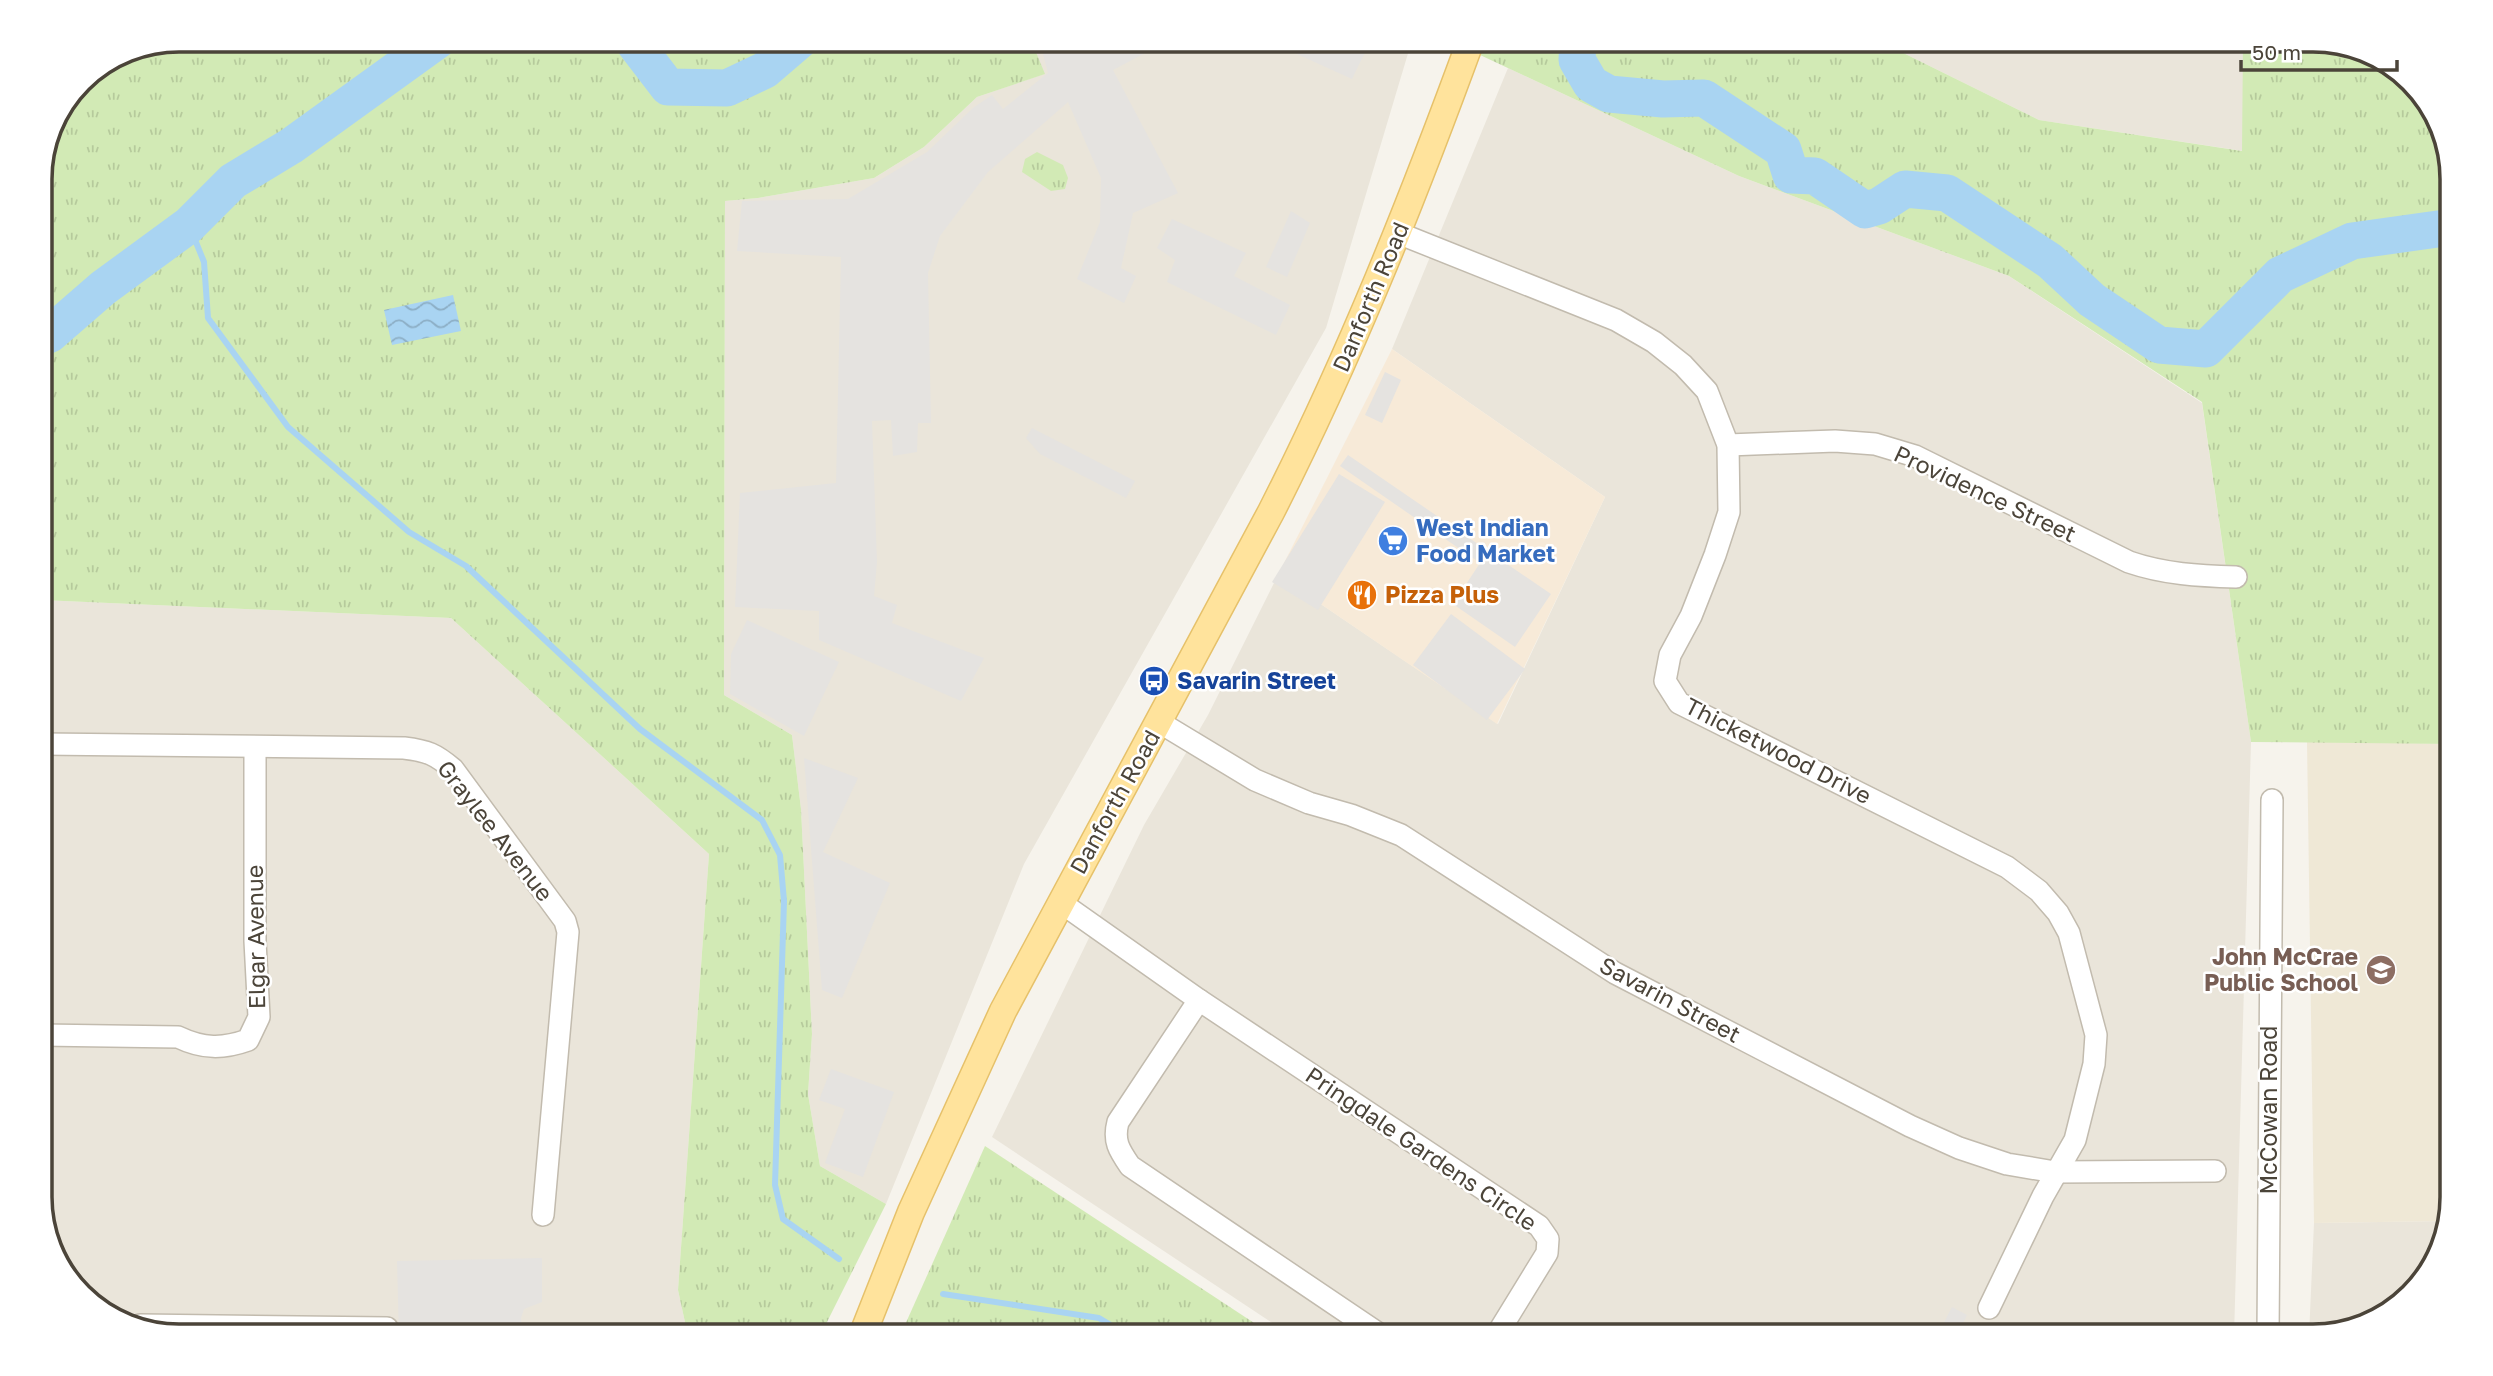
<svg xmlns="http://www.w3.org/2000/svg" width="2493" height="1376" font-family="'Golos Text',sans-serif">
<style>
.residential{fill:#eae5da}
.commercial{fill:#f7ead8}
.education{fill:#efe8d6}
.park{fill:url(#park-tufts)}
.parking{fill:#e5e3e0}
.water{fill:url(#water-waves)}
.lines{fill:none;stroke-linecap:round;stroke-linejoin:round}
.stream{stroke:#a9d4f2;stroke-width:6}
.river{stroke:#a9d4f2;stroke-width:37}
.minor-casing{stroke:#c2bbae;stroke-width:24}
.major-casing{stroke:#e6c16a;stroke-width:29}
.minor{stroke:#fff;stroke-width:21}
.major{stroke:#ffe39c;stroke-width:26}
.labels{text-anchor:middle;stroke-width:5;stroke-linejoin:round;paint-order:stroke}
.street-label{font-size:23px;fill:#4b4439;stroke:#fff}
.shop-label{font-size:23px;font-weight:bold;fill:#366cbe;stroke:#fff;text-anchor:start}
.food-label{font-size:23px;font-weight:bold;fill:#c56008;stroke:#fff;text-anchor:start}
.transit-label{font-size:23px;font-weight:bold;fill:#164399;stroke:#fff;text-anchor:start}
.education-label{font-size:23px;font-weight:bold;fill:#785e54;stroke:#fff;text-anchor:end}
.rim{fill:none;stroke:#4b4439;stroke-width:3.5}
</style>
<defs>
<pattern id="park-tufts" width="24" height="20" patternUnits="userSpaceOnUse" patternTransform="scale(1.75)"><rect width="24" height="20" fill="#d2eab5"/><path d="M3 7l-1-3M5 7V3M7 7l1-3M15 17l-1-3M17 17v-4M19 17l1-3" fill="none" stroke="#b6ca9c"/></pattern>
<pattern id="water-waves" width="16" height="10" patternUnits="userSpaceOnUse" patternTransform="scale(1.75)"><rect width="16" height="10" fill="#a9d4f2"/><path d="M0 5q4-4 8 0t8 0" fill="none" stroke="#8caec5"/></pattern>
</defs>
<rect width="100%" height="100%" fill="#f6f3ec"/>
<g class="residential">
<path d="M 1031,40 L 1412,40 L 1326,328 L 1024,864 L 886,1204 L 820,1166 L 808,1094 L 812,1034 L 801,809 L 792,735 L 724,695 L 725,201 L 758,198 L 874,178 L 924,147 L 977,97 L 1044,74 Z"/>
<path d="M 1877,40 L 2243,40 L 2243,151 L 2039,120 Z"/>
<path d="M 1508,68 L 1739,176 L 2009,276 L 2202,403 L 2251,742 L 2234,1336 L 1292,1336 L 992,1137 L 1144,825 L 1208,715 L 1278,575 L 1498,724 L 1605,497 L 1392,349 Z"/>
<path d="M 41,600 L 451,618 L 709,854 L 678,1290 L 688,1336 L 180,1336 L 110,1317 L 64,1273 L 41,1205 Z"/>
<path d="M 2446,1221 L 2434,1266 L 2383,1317 L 2309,1336 L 2314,1223 Z"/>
</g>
<path class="commercial" d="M 1392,349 L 1605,497 L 1497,724 L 1278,575 Z"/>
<path class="education" d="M 2307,741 L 2453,744 L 2453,1197 L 2446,1221 L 2314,1223 Z"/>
<g class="park">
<path d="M 180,40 L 1031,40 L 1045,74 L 977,97 L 924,147 L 874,178 L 758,198 L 725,201 L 724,695 L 792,735 L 801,809 L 812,1034 L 808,1094 L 820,1166 L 886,1204 L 820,1336 L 688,1336 L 678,1290 L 709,854 L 451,618 L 41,600 L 41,171 L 51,126 L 81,81 L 127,51 Z"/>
<path d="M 1448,40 L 1877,40 L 2039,120 L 2242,151 L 2243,40 L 2313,40 L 2383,59 L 2434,110 L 2452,171 L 2453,744 L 2251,742 L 2202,402 L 2009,276 L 1739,176 Z"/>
<path d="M 1037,152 L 1063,165 L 1068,178 L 1065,189 L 1051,191 L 1022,172 L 1025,159 Z"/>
<path d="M 985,1146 L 1274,1336 L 900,1336 Z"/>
</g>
<g class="parking">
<path d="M 1044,40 L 1170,40 L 1113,70 L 1178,193 L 1133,213 L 1121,268 L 1136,276 L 1124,303 L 1077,279 L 1100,222 L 1101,178 L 1068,102 L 988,172 L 940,236 L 928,273 L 931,423 L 918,423 L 917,452 L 893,456 L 891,420 L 872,421 L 877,562 L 874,596 L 897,605 L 892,623 L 984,658 L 961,701 L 819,640 L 819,611 L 735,607 L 740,493 L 836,483 L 841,257 L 737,251 L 742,201 L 848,199 L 927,152 L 973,108 L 992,95 L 1003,109 L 1048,73 L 1040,42 Z"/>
<path d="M 1266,40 L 1366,40 L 1370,42 L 1352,79 Z"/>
<path d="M 1291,211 L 1310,223 L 1287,277 L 1266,267 Z"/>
<path d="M 1172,219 L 1246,253 L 1234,276 L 1290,305 L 1276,335 L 1167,282 L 1175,260 L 1157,248 Z"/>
<path d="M 1385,372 L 1401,380 L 1382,423 L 1365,415 Z"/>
<path d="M 1032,428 L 1135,481 L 1126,498 L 1040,454 L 1026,438 Z"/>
<path d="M 1348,455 L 1551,594 L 1515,647 L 1453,604 L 1480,563 L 1340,466 Z"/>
<path d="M 1339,474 L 1385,502 L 1318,610 L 1272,582 Z"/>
<path d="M 1451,614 L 1525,669 L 1487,720 L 1413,665 Z"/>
<path d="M 747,620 L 839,662 L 804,736 L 730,694 L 731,654 Z"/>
<path d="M 804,758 L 858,778 L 823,852 L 890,883 L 842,998 L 822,990 Z"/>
<path d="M 831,1069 L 894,1092 L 863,1177 L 825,1163 L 845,1109 L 819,1100 Z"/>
<path d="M 542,1258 L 542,1302 L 524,1309 L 521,1318 L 522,1336 L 399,1336 L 397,1261 Z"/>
<path d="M 1952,1307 L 1967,1315 L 1957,1336 L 1937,1336 Z"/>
</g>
<path class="water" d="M 453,295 L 461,331 L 392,345 L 384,310 Z"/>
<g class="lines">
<g class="stream">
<path d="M 189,225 L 204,262 L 208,318 L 288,427 L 409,532 L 466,566 L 640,729 L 762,820 L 780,855 L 784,901 L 775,1185 L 783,1219 L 839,1259"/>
<path d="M 943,1294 L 1099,1318 L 1129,1336"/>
</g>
<g class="river">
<path d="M 632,40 L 668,87 L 727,88 L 765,70 L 800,40"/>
<path d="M 1578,40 L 1577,60 L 1591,84 L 1609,94 L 1663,99 L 1704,98 L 1783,150 L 1791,175 L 1815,176 L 1865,210 L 1879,206 L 1905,189 L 1947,193 L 2050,261 L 2092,300 L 2159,345 L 2206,349 L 2280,275 L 2352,241 L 2452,227"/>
<path d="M 41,338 L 50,334 L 103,288 L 189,225 L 233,181 L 291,146 L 438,40"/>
</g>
<g class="minor-casing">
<g id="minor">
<path d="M 1398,233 L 1616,320 L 1654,342 L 1683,365 L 1707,391 L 1728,445 L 1729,512 L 1715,555 L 1691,616 L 1670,655 L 1665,681 L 1679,703 L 2007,867 L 2039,891 L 2058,913 L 2069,933 L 2096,1035 L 2094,1064 L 2075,1140 L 2043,1196 L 1989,1308"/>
<path d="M 1728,445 L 1835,441 L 1875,444 L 1915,456 L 2129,562 C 2164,574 2199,576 2236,577"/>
<path d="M 1159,722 L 1255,780 L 1309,803 L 1351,815 L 1401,835 L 1615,973 L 1910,1126 L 1959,1148 L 2007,1164 L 2055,1172 L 2215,1171"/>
<path d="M 41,744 L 404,748 C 428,751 435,754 453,769 L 565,921 L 568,932 L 543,1215"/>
<path d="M 1060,902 L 1199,1000 L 1539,1226 L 1548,1239 L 1547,1253 L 1496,1336"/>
<path d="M 1199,1000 L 1118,1122 C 1113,1141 1119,1150 1130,1166 L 1382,1336"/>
<path d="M 41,1035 L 178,1037 C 203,1049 223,1049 248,1040 L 259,1017 L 255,941 L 255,748"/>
<path d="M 140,1325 L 387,1328"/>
<path d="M 2268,1336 L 2272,800"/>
</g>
</g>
<g class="major-casing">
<path id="major" d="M 862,1336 L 911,1212 L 1003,1011 L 1271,512 C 1349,359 1412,201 1471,40"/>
</g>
<use href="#minor" class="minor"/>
<use href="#major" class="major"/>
</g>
<defs>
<g id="supermarket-disc" transform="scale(1.575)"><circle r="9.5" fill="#3f7fe0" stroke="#fff"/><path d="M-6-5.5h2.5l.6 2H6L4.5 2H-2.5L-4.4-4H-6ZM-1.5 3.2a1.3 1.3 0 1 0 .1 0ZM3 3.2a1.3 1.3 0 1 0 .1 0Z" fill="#fff"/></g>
<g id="restaurant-disc" transform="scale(1.575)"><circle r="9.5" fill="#e8710a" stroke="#fff"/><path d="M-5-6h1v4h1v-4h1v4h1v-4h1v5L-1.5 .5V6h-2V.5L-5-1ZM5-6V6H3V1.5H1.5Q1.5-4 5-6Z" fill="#fff"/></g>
<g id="bus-disc" transform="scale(1.575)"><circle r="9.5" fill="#1a4fb4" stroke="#fff"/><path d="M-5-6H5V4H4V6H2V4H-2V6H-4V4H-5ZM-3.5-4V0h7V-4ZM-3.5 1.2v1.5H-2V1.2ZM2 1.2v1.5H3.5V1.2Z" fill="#fff"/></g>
<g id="school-disc" transform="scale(1.575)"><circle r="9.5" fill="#8d6e63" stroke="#fff"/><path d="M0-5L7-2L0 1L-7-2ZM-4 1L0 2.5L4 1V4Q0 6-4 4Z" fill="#fff"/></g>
</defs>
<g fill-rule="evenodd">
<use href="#supermarket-disc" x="1393" y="541"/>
<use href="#restaurant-disc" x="1362" y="595"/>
<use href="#bus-disc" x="1154" y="681"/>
<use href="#school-disc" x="2381" y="970"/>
</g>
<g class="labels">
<g class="street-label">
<text transform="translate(1371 297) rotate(-67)" y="8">Danforth Road</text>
<text transform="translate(1985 494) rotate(25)" y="8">Providence Street</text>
<text transform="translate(1778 751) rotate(27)" y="8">Thicketwood Drive</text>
<text transform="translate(1115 802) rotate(-61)" y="8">Danforth Road</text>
<text transform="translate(495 831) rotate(52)" y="8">Graylee Avenue</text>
<text transform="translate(256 937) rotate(-91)" y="8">Elgar Avenue</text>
<text transform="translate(1670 1000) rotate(28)" y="8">Savarin Street</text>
<text transform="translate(2269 1110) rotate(-90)" y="8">McCowan Road</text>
<text transform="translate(1421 1149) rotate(34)" y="8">Pringdale Gardens Circle</text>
</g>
<g class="shop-label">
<text x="1416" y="536">West Indian<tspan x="1416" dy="26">Food Market</tspan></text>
</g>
<g class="food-label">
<text x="1385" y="603">Pizza Plus</text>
</g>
<g class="transit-label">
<text x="1177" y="689">Savarin Street</text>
</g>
<g class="education-label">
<text x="2358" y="965">John McCrae<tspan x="2358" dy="26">Public School</tspan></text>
</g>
</g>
<path d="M0 0H2493V1376H0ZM179 52H2313A127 127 0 0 1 2440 179V1197A127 127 0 0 1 2313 1324H179A127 127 0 0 1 52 1197V179A127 127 0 0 1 179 52Z" fill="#fff" fill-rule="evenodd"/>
<path class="rim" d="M179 52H2313A127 127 0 0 1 2440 179V1197A127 127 0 0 1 2313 1324H179A127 127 0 0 1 52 1197V179A127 127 0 0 1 179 52Z"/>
<path d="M2241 60v10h156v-10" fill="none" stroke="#4b4439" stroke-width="3.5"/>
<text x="2252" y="60" font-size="21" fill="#4b4439" stroke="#ffffff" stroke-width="5" paint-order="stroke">50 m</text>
</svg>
